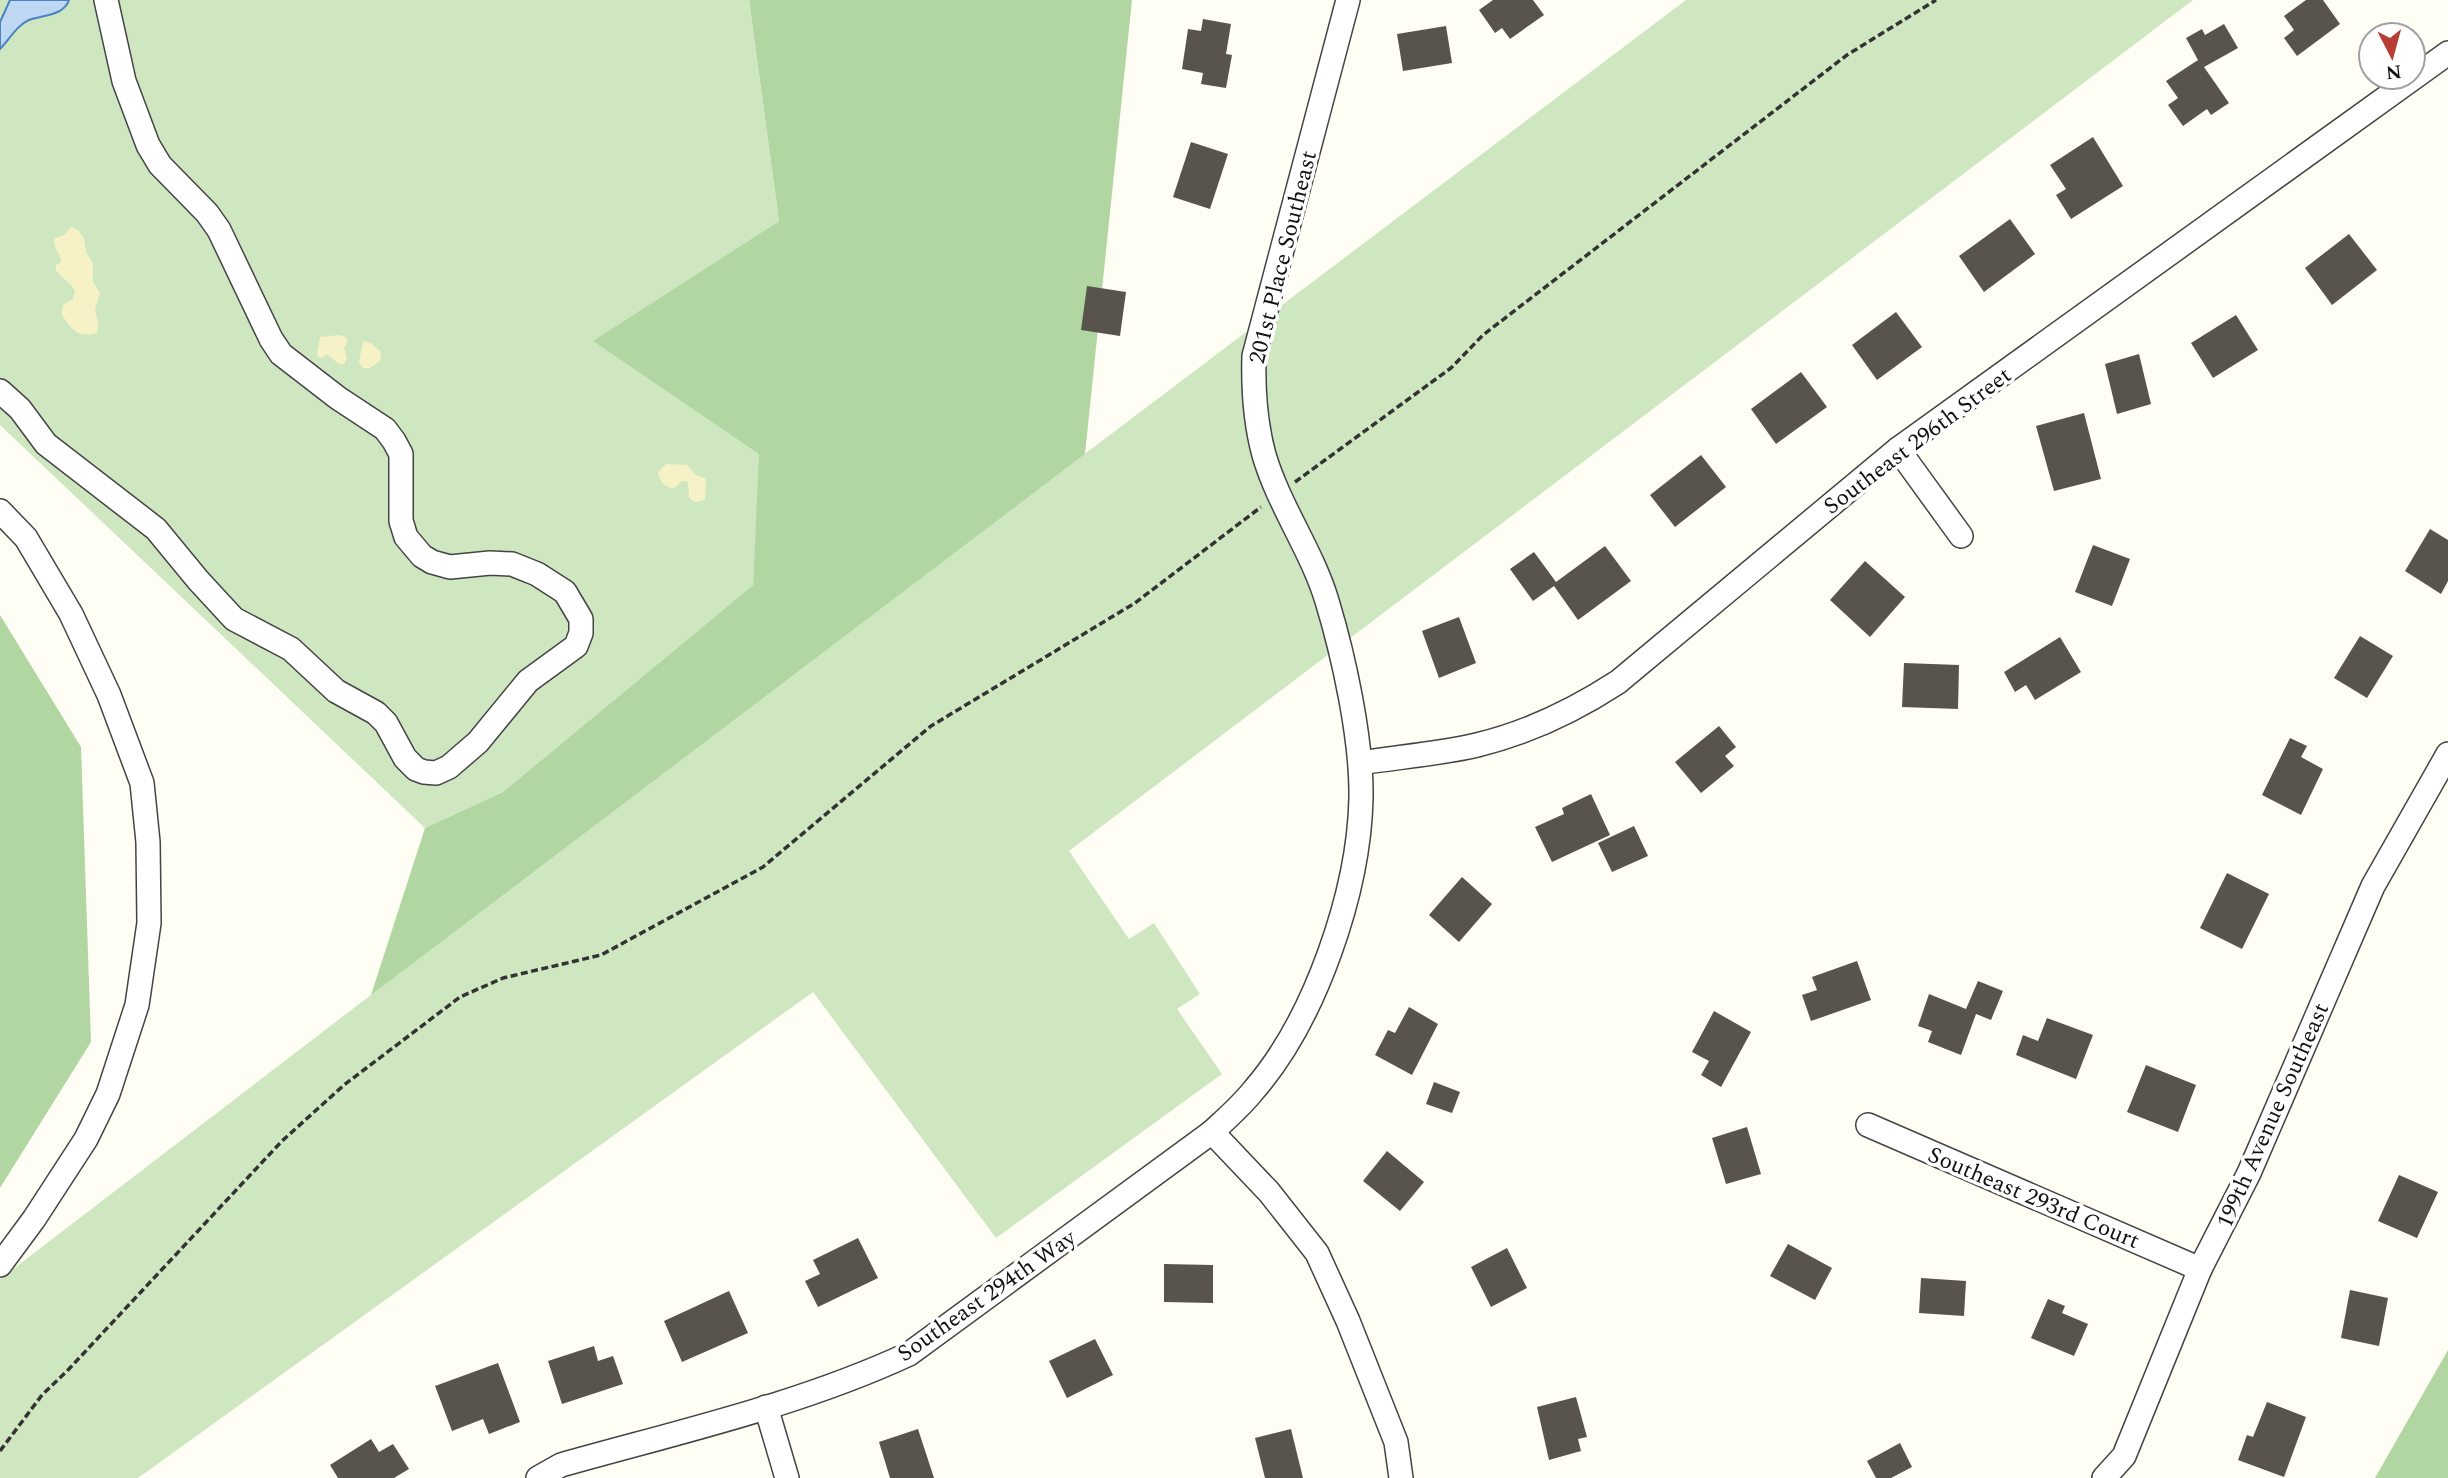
<svg xmlns="http://www.w3.org/2000/svg" width="2448" height="1478" font-family="Spectral,serif">
<style>
.green{fill:#cfe7c1}
.forest{fill:#b2d6a1}
.sand{fill:#f6f2c6}
.water{fill:#bed7f2;stroke:#4b83c2;stroke-width:2}
.building{fill:#59534e}
.lines{fill:none;stroke-linecap:round;stroke-linejoin:round}
.minor-casing{stroke:#444;stroke-width:26}
.path{stroke:#333;stroke-width:3.5;stroke-dasharray:7 3.5;stroke-linecap:butt}
.minor{stroke:#fff;stroke-width:23}
.labels{text-anchor:middle;stroke-width:7;stroke-linejoin:round;paint-order:stroke}
.street-label{font-size:23px;fill:#111;stroke:#fff}
</style>
<rect width="100%" height="100%" fill="#fefef5"/>
<g class="green">
<path d="M 0,0 L 749,0 L 779,221 L 594,341 L 760,454 L 753,585 L 503,792 L 425,828 L 0,425 Z"/>
<path d="M 1686,0 L 2193,0 L 1069,851 L 1129,939 L 1154,923 L 1200,994 L 1177,1009 L 1222,1074 L 996,1238 L 813,992 L 138,1478 L 0,1478 L 0,1279 L 585,831 Z"/>
</g>
<g class="forest">
<path d="M 749,0 L 1132,0 L 1085,454 L 371,995 L 425,828 L 503,792 L 753,585 L 759,454 L 593,341 L 779,221 Z"/>
<path d="M 0,615 L 81,747 L 91,1042 L 0,1188 Z"/>
<path d="M 2448,1350 L 2448,1478 L 2375,1478 Z"/>
</g>
<g class="sand">
<path d="M 71,227 L 78,230 L 84,238 L 86,252 L 93,264 L 93,282 L 100,293 L 95,309 L 98,322 L 97,333 C 78,338 72,330 62,315 L 63,305 L 73,299 L 75,292 L 72,286 L 56,271 L 56,265 L 61,262 C 61,254 54,250 54,239 L 64,235 Z"/>
<path d="M 340,335 L 345,337 L 348,341 L 344,348 L 347,358 L 344,364 L 339,364 L 327,354 L 322,358 L 317,356 L 320,337 Z"/>
<path d="M 363,341 L 371,343 L 381,352 L 380,361 L 370,368 L 363,368 L 359,362 Z"/>
<path d="M 666,464 L 687,465 L 696,475 L 706,479 L 705,500 L 695,502 L 689,498 L 688,481 L 682,481 L 674,488 C 664,488 660,481 658,472 Z"/>
</g>
<path class="water" d="M 10,0 L 69,0 C 64,16 42,15 29,20 C 17,25 9,40 0,49 L 0,22 Z"/>
<g class="building">
<path d="M 1493,0 L 1533,0 L 1544,15 L 1510,39 L 1502,28 L 1495,33 L 1479,10 Z"/>
<path d="M 2306,0 L 2323,0 L 2340,24 L 2297,56 L 2284,38 L 2294,30 L 2284,16 Z"/>
<path d="M 1203,19 L 1231,24 L 1226,54 L 1232,55 L 1226,88 L 1201,84 L 1203,73 L 1182,69 L 1188,29 L 1201,31 Z"/>
<path d="M 2224,24 L 2238,48 L 2204,67 L 2229,103 L 2211,115 L 2207,109 L 2183,126 L 2168,105 L 2178,98 L 2166,81 L 2198,60 L 2186,38 L 2202,29 L 2205,35 Z"/>
<path d="M 1446,26 L 1452,63 L 1403,71 L 1397,34 Z"/>
<path d="M 2093,137 L 2123,186 L 2071,219 L 2056,195 L 2066,189 L 2050,165 Z"/>
<path d="M 1191,142 L 1228,154 L 1210,209 L 1173,197 Z"/>
<path d="M 2010,219 L 2035,254 L 1984,292 L 1959,256 Z"/>
<path d="M 2349,234 L 2377,270 L 2332,305 L 2305,268 Z"/>
<path d="M 1087,286 L 1126,292 L 1120,336 L 1081,330 Z"/>
<path d="M 1896,312 L 1922,347 L 1877,380 L 1852,345 Z"/>
<path d="M 2236,315 L 2258,350 L 2213,378 L 2191,343 Z"/>
<path d="M 2139,354 L 2151,404 L 2117,414 L 2105,364 Z"/>
<path d="M 1801,372 L 1827,407 L 1776,444 L 1751,409 Z"/>
<path d="M 2084,413 L 2101,479 L 2054,491 L 2036,426 Z"/>
<path d="M 1701,455 L 1726,487 L 1675,527 L 1650,495 Z"/>
<path d="M 2430,529 L 2448,540 L 2448,581 L 2441,594 L 2405,571 Z"/>
<path d="M 2093,545 L 2130,559 L 2112,606 L 2075,592 Z"/>
<path d="M 1605,546 L 1631,581 L 1578,620 L 1554,586 L 1533,601 L 1510,569 L 1534,552 L 1556,582 Z"/>
<path d="M 1865,561 L 1905,597 L 1870,637 L 1830,600 Z"/>
<path d="M 1459,617 L 1476,663 L 1439,678 L 1422,631 Z"/>
<path d="M 2360,636 L 2393,656 L 2367,698 L 2334,678 Z"/>
<path d="M 2060,637 L 2081,672 L 2035,700 L 2026,685 L 2015,692 L 2004,672 Z"/>
<path d="M 1904,663 L 1959,665 L 1958,709 L 1902,707 Z"/>
<path d="M 1719,726 L 1736,747 L 1725,756 L 1734,766 L 1701,793 L 1675,762 Z"/>
<path d="M 2290,738 L 2307,746 L 2301,757 L 2323,769 L 2301,815 L 2262,795 Z"/>
<path d="M 1591,794 L 1610,835 L 1552,862 L 1535,827 L 1564,814 L 1562,808 Z"/>
<path d="M 1634,826 L 1648,856 L 1612,872 L 1598,843 Z"/>
<path d="M 2227,873 L 2269,894 L 2242,949 L 2200,928 Z"/>
<path d="M 1462,877 L 1492,904 L 1459,942 L 1429,915 Z"/>
<path d="M 1857,961 L 1871,1000 L 1811,1021 L 1802,995 L 1817,990 L 1812,977 Z"/>
<path d="M 1978,981 L 2003,991 L 1991,1020 L 1976,1014 L 1961,1055 L 1928,1042 L 1932,1031 L 1918,1026 L 1929,994 L 1966,1009 Z"/>
<path d="M 1409,1007 L 1438,1024 L 1412,1075 L 1375,1055 L 1388,1030 L 1395,1033 Z"/>
<path d="M 1714,1011 L 1751,1032 L 1721,1087 L 1701,1075 L 1709,1061 L 1692,1052 Z"/>
<path d="M 2047,1018 L 2093,1035 L 2076,1079 L 2016,1055 L 2023,1035 L 2038,1041 Z"/>
<path d="M 2146,1065 L 2196,1085 L 2178,1132 L 2127,1112 Z"/>
<path d="M 1434,1082 L 1460,1092 L 1452,1113 L 1426,1104 Z"/>
<path d="M 1747,1127 L 1761,1174 L 1726,1184 L 1712,1138 Z"/>
<path d="M 1387,1151 L 1424,1182 L 1400,1211 L 1363,1181 Z"/>
<path d="M 2399,1175 L 2438,1192 L 2417,1238 L 2378,1221 Z"/>
<path d="M 858,1238 L 878,1278 L 818,1307 L 805,1281 L 820,1274 L 813,1260 Z"/>
<path d="M 1788,1244 L 1832,1268 L 1815,1300 L 1770,1276 Z"/>
<path d="M 1507,1248 L 1527,1288 L 1491,1307 L 1471,1267 Z"/>
<path d="M 1164,1264 L 1213,1265 L 1213,1303 L 1164,1302 Z"/>
<path d="M 1921,1278 L 1966,1281 L 1964,1316 L 1919,1313 Z"/>
<path d="M 2350,1290 L 2388,1298 L 2379,1346 L 2341,1338 Z"/>
<path d="M 729,1291 L 748,1333 L 682,1362 L 664,1321 Z"/>
<path d="M 2048,1299 L 2065,1306 L 2062,1313 L 2088,1324 L 2074,1356 L 2031,1338 Z"/>
<path d="M 1095,1339 L 1113,1375 L 1067,1398 L 1049,1361 Z"/>
<path d="M 594,1346 L 598,1361 L 613,1356 L 623,1384 L 562,1404 L 548,1361 Z"/>
<path d="M 498,1363 L 520,1422 L 489,1434 L 483,1419 L 452,1431 L 435,1386 Z"/>
<path d="M 1576,1397 L 1587,1437 L 1578,1439 L 1581,1451 L 1549,1460 L 1537,1407 Z"/>
<path d="M 2267,1402 L 2306,1417 L 2284,1477 L 2238,1460 L 2247,1435 L 2253,1437 Z"/>
<path d="M 918,1429 L 934,1478 L 890,1478 L 879,1442 Z"/>
<path d="M 1291,1429 L 1303,1478 L 1265,1478 L 1255,1438 Z"/>
<path d="M 371,1439 L 379,1452 L 393,1444 L 409,1469 L 394,1478 L 338,1478 L 330,1465 Z"/>
<path d="M 1900,1443 L 1912,1467 L 1891,1478 L 1876,1478 L 1867,1461 Z"/>
</g>
<g class="lines">
<g class="minor-casing">
<g id="minor">
<path d="M 0,391 L 20,409 L 46,444 L 156,529 L 198,580 L 234,619 L 291,649 L 336,691 L 376,713 L 386,723 L 405,758 L 416,769 L 424,772 L 436,773 L 449,767 L 478,742 L 528,681 L 576,646 L 581,633 L 581,619 L 565,592 L 537,574 L 512,564 L 490,563 L 450,567 L 432,562 L 422,556 L 406,537 L 401,521 L 401,454 L 394,441 L 385,429 L 338,398 L 281,354 L 271,339 L 219,230 L 207,213 L 160,165 L 148,145 L 124,81 L 106,0"/>
<path d="M 1898,449 L 1961,536"/>
<path d="M 0,511 L 26,538 L 71,614 L 109,695 L 142,783 L 148,842 L 149,923 L 137,1005 L 108,1094 L 86,1139 L 34,1219 L 0,1265"/>
<path d="M 1360,763 C 1398,757 1439,754 1477,745 C 1527,733 1575,710 1618,682 L 1898,449 L 2448,53"/>
<path d="M 1868,1125 L 2200,1269"/>
<path d="M 1212,1132 L 1269,1192 L 1317,1253 L 1348,1321 L 1396,1442 L 1401,1478"/>
<path d="M 766,1407 L 787,1478"/>
<path d="M 538,1478 L 561,1465 C 678,1432 799,1405 909,1354 L 1212,1132 C 1226,1119 1241,1106 1253,1091 C 1315,1020 1359,892 1361,798 C 1362,740 1344,657 1327,601 C 1312,551 1279,506 1264,455 C 1255,422 1253,390 1254,356 L 1348,0"/>
<path d="M 2104,1478 L 2124,1456 L 2200,1269 L 2249,1173 L 2373,886 L 2448,754"/>
</g>
</g>
<g class="path">
<path d="M 1295,482 L 1451,368 L 1483,335 L 1847,55 L 1936,0"/>
<path d="M 0,1451 L 42,1395 L 68,1370 L 282,1141 L 344,1085 L 460,997 L 503,978 L 601,955 L 763,867 L 931,726 L 1135,603 L 1261,507"/>
</g>
<use href="#minor" class="minor"/>
</g>
<g class="labels">
<g class="street-label">
<text transform="translate(1282 257) rotate(-76)" y="8">201st Place Southeast</text>
<text transform="translate(1917 440) rotate(-37)" y="8">Southeast 296th Street</text>
<text transform="translate(2272 1115) rotate(-66)" y="8">199th Avenue Southeast</text>
<text transform="translate(2034 1197) rotate(23)" y="8">Southeast 293rd Court</text>
<text transform="translate(986 1295) rotate(-35)" y="8">Southeast 294th Way</text>
</g>
</g>
<g transform="translate(2392 56) rotate(174)"><circle r="33" fill="#ffffff" stroke="#a0a0a0" stroke-width="2"/>
<path d="M0-5L12 26L0 18L-12 26Z" fill="#b63e33"/>
<text y="-10" font-size="19" font-weight="bold" text-anchor="middle" fill="#111111">N</text>
</g>
</svg>
